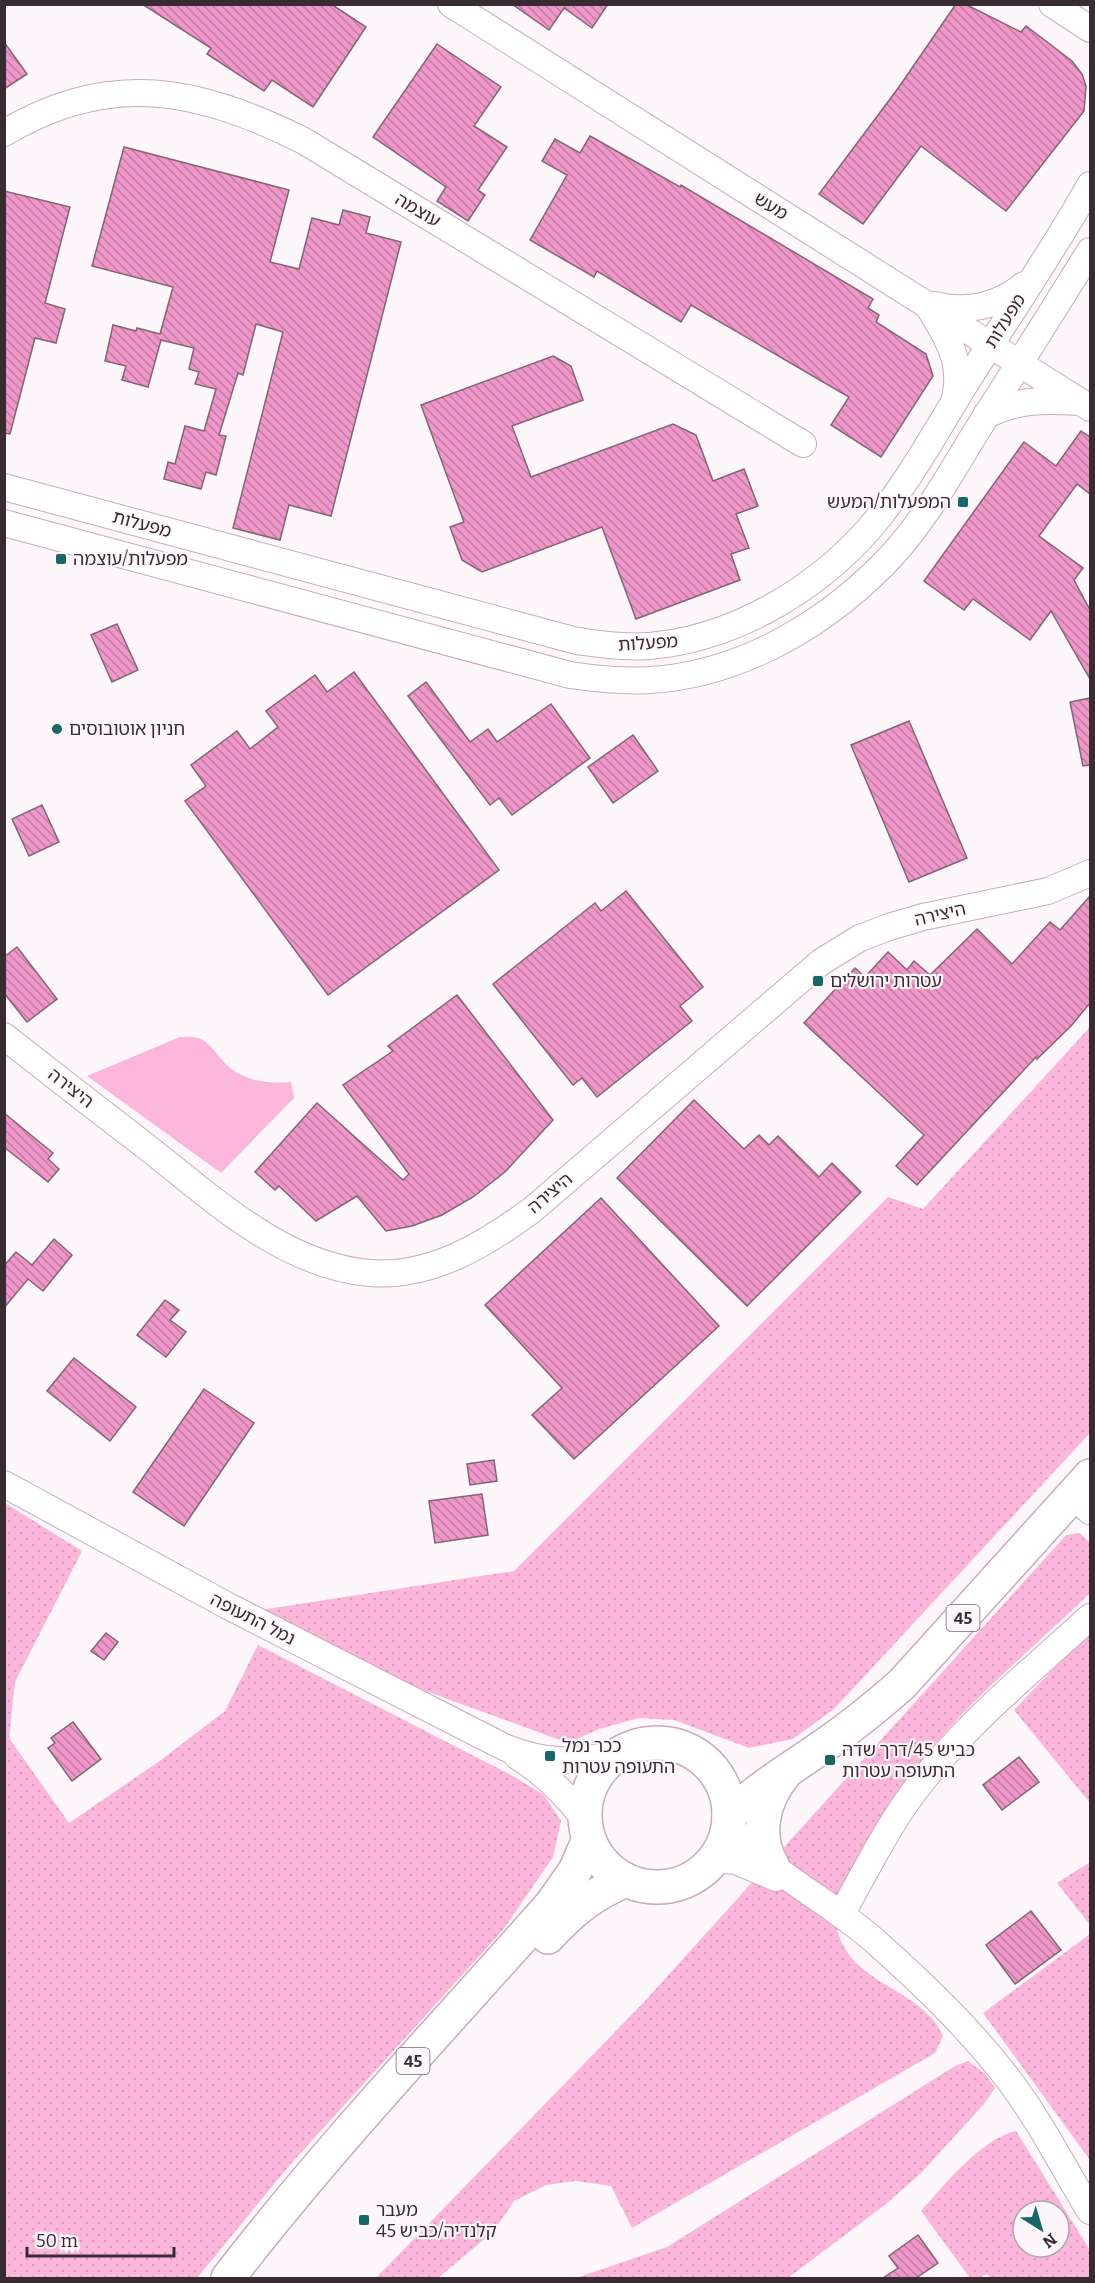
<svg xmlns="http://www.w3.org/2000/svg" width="1095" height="2283" font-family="Bitter,'Noto Sans Hebrew',serif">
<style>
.grass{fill:url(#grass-dots);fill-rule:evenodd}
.green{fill:#fcb6dc}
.building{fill:url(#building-back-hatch);stroke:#836474;stroke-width:1.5}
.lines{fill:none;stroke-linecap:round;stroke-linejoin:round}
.minor-casing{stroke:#cbaabb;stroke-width:28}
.highway-casing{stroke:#cbaabb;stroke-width:36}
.minor{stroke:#fff;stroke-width:26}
.highway{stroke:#fff;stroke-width:33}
.poi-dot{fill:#186768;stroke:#fdf6fa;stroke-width:2}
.labels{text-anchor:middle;stroke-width:4.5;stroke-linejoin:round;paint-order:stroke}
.shield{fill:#fdf6fa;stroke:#73686e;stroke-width:1.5}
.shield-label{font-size:16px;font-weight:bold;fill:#382b32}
.street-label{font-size:18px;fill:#382b32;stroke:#fdf6fa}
.poi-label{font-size:18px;fill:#382b32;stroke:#fdf6fa;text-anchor:start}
</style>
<defs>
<pattern id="grass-dots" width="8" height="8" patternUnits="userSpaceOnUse" patternTransform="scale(1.5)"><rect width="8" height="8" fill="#fcb6dc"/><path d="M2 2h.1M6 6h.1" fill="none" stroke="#d99dbd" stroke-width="1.8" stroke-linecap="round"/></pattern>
<pattern id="building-back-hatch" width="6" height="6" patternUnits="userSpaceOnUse" patternTransform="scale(1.5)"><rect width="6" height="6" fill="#f097c9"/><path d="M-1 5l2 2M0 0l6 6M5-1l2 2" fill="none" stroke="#c37ba4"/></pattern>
</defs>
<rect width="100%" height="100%" fill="#fdf6fa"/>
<g class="grass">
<path d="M 1090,1027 L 1090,1433 L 834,1709 L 793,1739 L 749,1748 L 674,1720 L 639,1718 L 599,1729 L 568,1743 L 379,1674 L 254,1611 L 514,1571 L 888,1197 L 923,1209 Z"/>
<path d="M 5,1503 L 82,1551 L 15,1682 L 9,1738 L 69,1823 L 161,1760 L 225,1711 L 258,1645 L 511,1775 L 544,1795 L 561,1821 L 553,1857 L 503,1930 L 288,2167 L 197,2278 L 5,2278 Z"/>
<path d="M 1080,1533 L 1090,1543 L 1090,1593 C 1030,1651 961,1707 911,1774 C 888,1805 872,1839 856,1873 C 848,1890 832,1914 838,1933 C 854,1986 923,1989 943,2036 L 935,2053 L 632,2228 L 611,2186 L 576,2181 L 546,2185 L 514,2201 L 493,2232 L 438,2278 L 376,2278 L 645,2001 L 1066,1535 Z"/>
<path d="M 1090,1634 L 1090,1803 L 1014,1710 L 1079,1642 Z"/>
<path d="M 1090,1862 L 1090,1925 L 1057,1883 Z"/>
<path d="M 1090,1934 L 1090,2160 L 983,2013 Z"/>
<path d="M 968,2061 L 985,2074 L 995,2088 L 984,2104 L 921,2173 L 886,2204 L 788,2278 L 576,2278 L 667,2247 L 955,2066 Z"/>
<path d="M 1016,2131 L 1090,2250 L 1090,2278 L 990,2278 L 987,2274 L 979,2278 L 970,2278 L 921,2211 C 944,2185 982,2138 1016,2131 ZM 1023,2211 L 1059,2211 L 1059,2247 L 1023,2247 Z"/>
</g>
<path class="green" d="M 180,1037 C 185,1037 193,1036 198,1038 C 208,1041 216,1053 222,1060 C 240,1081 266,1084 291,1082 L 294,1098 L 221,1173 L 87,1076 Z"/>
<g class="building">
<path d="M 142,4 L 331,4 L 366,27 L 313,107 L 272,80 L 264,91 L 207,54 L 211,48 Z"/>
<path d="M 512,4 L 608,4 L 592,28 L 564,8 L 549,30 Z"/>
<path d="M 956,4 L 965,4 L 1021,32 L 1026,26 L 1072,61 L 1082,74 L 1086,86 L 1084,111 L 1006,211 L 921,146 L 863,224 L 819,194 L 899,87 Z"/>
<path d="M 4,42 L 27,74 L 4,89 Z"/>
<path d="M 437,44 L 501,87 L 474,126 L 507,147 L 478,190 L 485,195 L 468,221 L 437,201 L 446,187 L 373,137 Z"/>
<path d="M 590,136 L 680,187 L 681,185 L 873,299 L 868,308 L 879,315 L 876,322 L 926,354 L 933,376 L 881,457 L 831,425 L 849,397 L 691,305 L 681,322 L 597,271 L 594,277 L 530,240 L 567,175 L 542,161 L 555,139 L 580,153 Z"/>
<path d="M 124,147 L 289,190 L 270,262 L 299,269 L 312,218 L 339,225 L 343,210 L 370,217 L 366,233 L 401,242 L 331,516 L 289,505 L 280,540 L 233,528 L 283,332 L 256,324 L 243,375 L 238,373 L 219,435 L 226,436 L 216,475 L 206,472 L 201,489 L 164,479 L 168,462 L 175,464 L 185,426 L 204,431 L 216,389 L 195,384 L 199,372 L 189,369 L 194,348 L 161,340 L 148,387 L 122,380 L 126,366 L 105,361 L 113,325 L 136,331 L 137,328 L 160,334 L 173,287 L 92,266 Z"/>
<path d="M 4,191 L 70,207 L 45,303 L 65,309 L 56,343 L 35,338 L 10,434 L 4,433 Z"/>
<path d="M 553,356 L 571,366 L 583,400 L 512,426 L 531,477 L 673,424 L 696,435 L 713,481 L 744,469 L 758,506 L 736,514 L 749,548 L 731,554 L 740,580 L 636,619 L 602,527 L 482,572 L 462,560 L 450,527 L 464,522 L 421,405 Z"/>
<path d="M 1081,431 L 1090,437 L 1090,494 L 1077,484 L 1039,536 L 1083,568 L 1074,580 L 1090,610 L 1090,679 L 1051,611 L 1030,640 L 973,599 L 964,610 L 924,581 L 1024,442 L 1056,466 Z"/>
<path d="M 117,624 L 138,670 L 112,682 L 91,635 Z"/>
<path d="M 354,672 L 499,870 L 328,995 L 185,801 L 206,786 L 191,765 L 237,731 L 250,749 L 278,727 L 266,711 L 315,675 L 327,692 Z"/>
<path d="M 426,682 L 470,742 L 488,729 L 497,742 L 551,704 L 590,758 L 512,815 L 499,798 L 490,805 L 408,696 Z"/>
<path d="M 1090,698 L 1090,765 L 1083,766 L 1070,702 Z"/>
<path d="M 909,721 L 967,858 L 909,882 L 851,745 Z"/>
<path d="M 633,735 L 658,771 L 613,803 L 588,767 Z"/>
<path d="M 42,805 L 59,842 L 29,856 L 12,819 Z"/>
<path d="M 626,891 L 703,987 L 680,1006 L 692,1021 L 597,1097 L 582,1078 L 573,1085 L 493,984 L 595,903 L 601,911 Z"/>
<path d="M 1090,896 L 1090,1003 L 1071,1026 L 1037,1059 L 1036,1057 L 917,1185 L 896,1166 L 924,1135 L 804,1023 L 855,968 L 865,977 L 888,952 L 907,970 L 914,961 L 930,975 L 977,929 L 1012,964 L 1050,922 L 1060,930 Z"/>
<path d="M 17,947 L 57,999 L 27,1022 L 4,993 L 4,957 Z"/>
<path d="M 457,995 L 553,1120 L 505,1172 L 473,1197 L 442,1215 L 412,1226 L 386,1231 L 357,1196 L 316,1221 L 279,1186 L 275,1190 L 255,1172 L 317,1103 L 403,1180 L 409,1174 L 343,1085 L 393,1051 L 388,1046 Z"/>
<path d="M 694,1100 L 744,1149 L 759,1135 L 769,1145 L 778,1136 L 819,1177 L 832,1163 L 861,1192 L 747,1306 L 617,1178 Z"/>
<path d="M 4,1113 L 53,1153 L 48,1159 L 59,1169 L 48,1182 L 4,1147 Z"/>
<path d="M 601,1198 L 719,1326 L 574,1459 L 532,1415 L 562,1388 L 485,1305 Z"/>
<path d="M 54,1239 L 72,1255 L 43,1291 L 28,1279 L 4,1308 L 4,1266 L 16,1252 L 32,1265 Z"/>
<path d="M 165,1300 L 179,1310 L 170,1320 L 186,1332 L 166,1357 L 137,1335 Z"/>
<path d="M 74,1358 L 136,1407 L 110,1441 L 47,1391 Z"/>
<path d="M 204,1389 L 254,1423 L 184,1526 L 133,1492 Z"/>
<path d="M 494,1460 L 497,1481 L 470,1485 L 467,1464 Z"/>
<path d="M 482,1494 L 488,1535 L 435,1543 L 429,1501 Z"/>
<path d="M 106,1633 L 118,1642 L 104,1660 L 91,1651 Z"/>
<path d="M 73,1722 L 101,1759 L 72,1781 L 48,1748 L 55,1743 L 51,1738 Z"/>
<path d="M 1019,1757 L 1039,1782 L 1002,1810 L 983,1785 Z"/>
<path d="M 1031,1911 L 1061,1950 L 1015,1984 L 986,1945 Z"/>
<path d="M 918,2235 L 938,2263 L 916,2278 L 883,2278 L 898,2268 L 889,2256 Z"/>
</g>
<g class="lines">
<g class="minor-casing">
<g id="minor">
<path d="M 451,4 L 1090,408"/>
<path d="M 1052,4 L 1090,29"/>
<path d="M 4,133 C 111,69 199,89 304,141 L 803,444"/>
<path d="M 935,305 C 967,313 999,306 1024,285"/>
<path d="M 928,306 C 940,326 957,351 957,375 C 958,383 956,392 955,399"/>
<path d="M 986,415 C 1020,399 1043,400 1079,402"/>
<path d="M 4,487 L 577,641 C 601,644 625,648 649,646 C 733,639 814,591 869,529 C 909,483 939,425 972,373 C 1012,311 1054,249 1090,185"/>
<path d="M 4,523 L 570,675 C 597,679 624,682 651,680 C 745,674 833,620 895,552 C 929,514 954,467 981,424 C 1018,366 1054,309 1090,251"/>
<path d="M 4,1036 C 52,1074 100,1111 148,1148 C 213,1199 284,1266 370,1273 C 431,1278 486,1244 532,1210 L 821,962 L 860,938 L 889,927 L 923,917 L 1048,891 L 1090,873"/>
<path d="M 4,1484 L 228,1606 L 504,1747 C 545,1764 577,1763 619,1754"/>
<path d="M 1073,1495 L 1090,1511"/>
<path d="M 517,1756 C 544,1773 566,1794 585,1820"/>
<path d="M 728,1824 C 769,1874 830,1900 877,1943 C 924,1985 970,2029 1009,2080 C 1040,2121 1063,2167 1090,2211"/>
<path d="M 713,1859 L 736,1861 L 776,1878"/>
<path d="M 841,1915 C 864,1874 885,1831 913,1793 C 963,1726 1029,1673 1090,1617"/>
</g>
</g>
<g class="highway-casing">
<g id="highway">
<circle cx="657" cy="1815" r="72"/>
<path d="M 729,1816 C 757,1789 790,1769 822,1747 C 850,1728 877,1706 902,1684 L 1090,1476"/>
<path d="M 772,1865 C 755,1835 763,1801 783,1776"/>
<path d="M 548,1937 C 573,1910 593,1894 626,1880"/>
<path d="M 228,2278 C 328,2148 442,2028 551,1905 L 575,1871 L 589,1839"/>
</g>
</g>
<use href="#minor" class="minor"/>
<use href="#highway" class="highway"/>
</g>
<g class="poi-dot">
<rect x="957" y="496" width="12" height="12" rx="3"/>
<rect x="55" y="553" width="12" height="12" rx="3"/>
<circle cx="57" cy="729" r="6"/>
<rect x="812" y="975" width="12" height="12" rx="3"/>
<rect x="544" y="1750" width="12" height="12" rx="3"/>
<rect x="824" y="1754" width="12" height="12" rx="3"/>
<rect x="358" y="2214" width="12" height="12" rx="3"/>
</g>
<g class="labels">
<g class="shield">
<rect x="946.5" y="1605" width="33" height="26" rx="4.5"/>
<rect x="396.5" y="2048" width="33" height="26" rx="4.5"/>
</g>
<g class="shield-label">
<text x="963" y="1624">45</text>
<text x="413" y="2067">45</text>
</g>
<g class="street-label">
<text transform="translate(771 206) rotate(32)" y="6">מעש</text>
<text transform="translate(418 210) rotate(31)" y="6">עוצמה</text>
<text transform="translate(1005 321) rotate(-58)" y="6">מפעלות</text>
<text transform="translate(142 524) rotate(15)" y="6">מפעלות</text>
<text transform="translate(648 643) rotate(-4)" y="6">מפעלות</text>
<text transform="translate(940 914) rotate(-13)" y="6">היצירה</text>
<text transform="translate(71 1088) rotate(38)" y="6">היצירה</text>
<text transform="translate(550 1193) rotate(-40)" y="6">היצירה</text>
<text transform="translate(253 1619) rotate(27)" y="6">נמל התעופה</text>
</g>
<g class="poi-label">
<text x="951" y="508" text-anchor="end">המפעלות/המעש</text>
<text x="73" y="565">מפעלות/עוצמה</text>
<text x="69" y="735">חניון אוטובוסים</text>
<text x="830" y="987">עטרות ירושלים</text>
<text x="562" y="1752">ככר נמל<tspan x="562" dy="21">התעופה עטרות</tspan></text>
<text x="842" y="1756">כביש 45/דרך שדה<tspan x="842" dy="21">התעופה עטרות</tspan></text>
<text x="376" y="2216">מעבר<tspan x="376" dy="21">קלנדיה/כביש 45</tspan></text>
</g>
</g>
<rect width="1095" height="2283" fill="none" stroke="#382b32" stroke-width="12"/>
<g transform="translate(1041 2229) rotate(143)"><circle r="28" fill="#fdf6fa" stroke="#aea5aa" stroke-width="1.5"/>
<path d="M0-4.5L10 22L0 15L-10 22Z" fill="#186768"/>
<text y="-9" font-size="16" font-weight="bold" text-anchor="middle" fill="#382b32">N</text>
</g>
<path d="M27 2247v9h147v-9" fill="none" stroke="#382b32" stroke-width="3"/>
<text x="36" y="2247" font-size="18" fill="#382b32" stroke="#fdf6fa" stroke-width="4.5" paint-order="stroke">50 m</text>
</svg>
